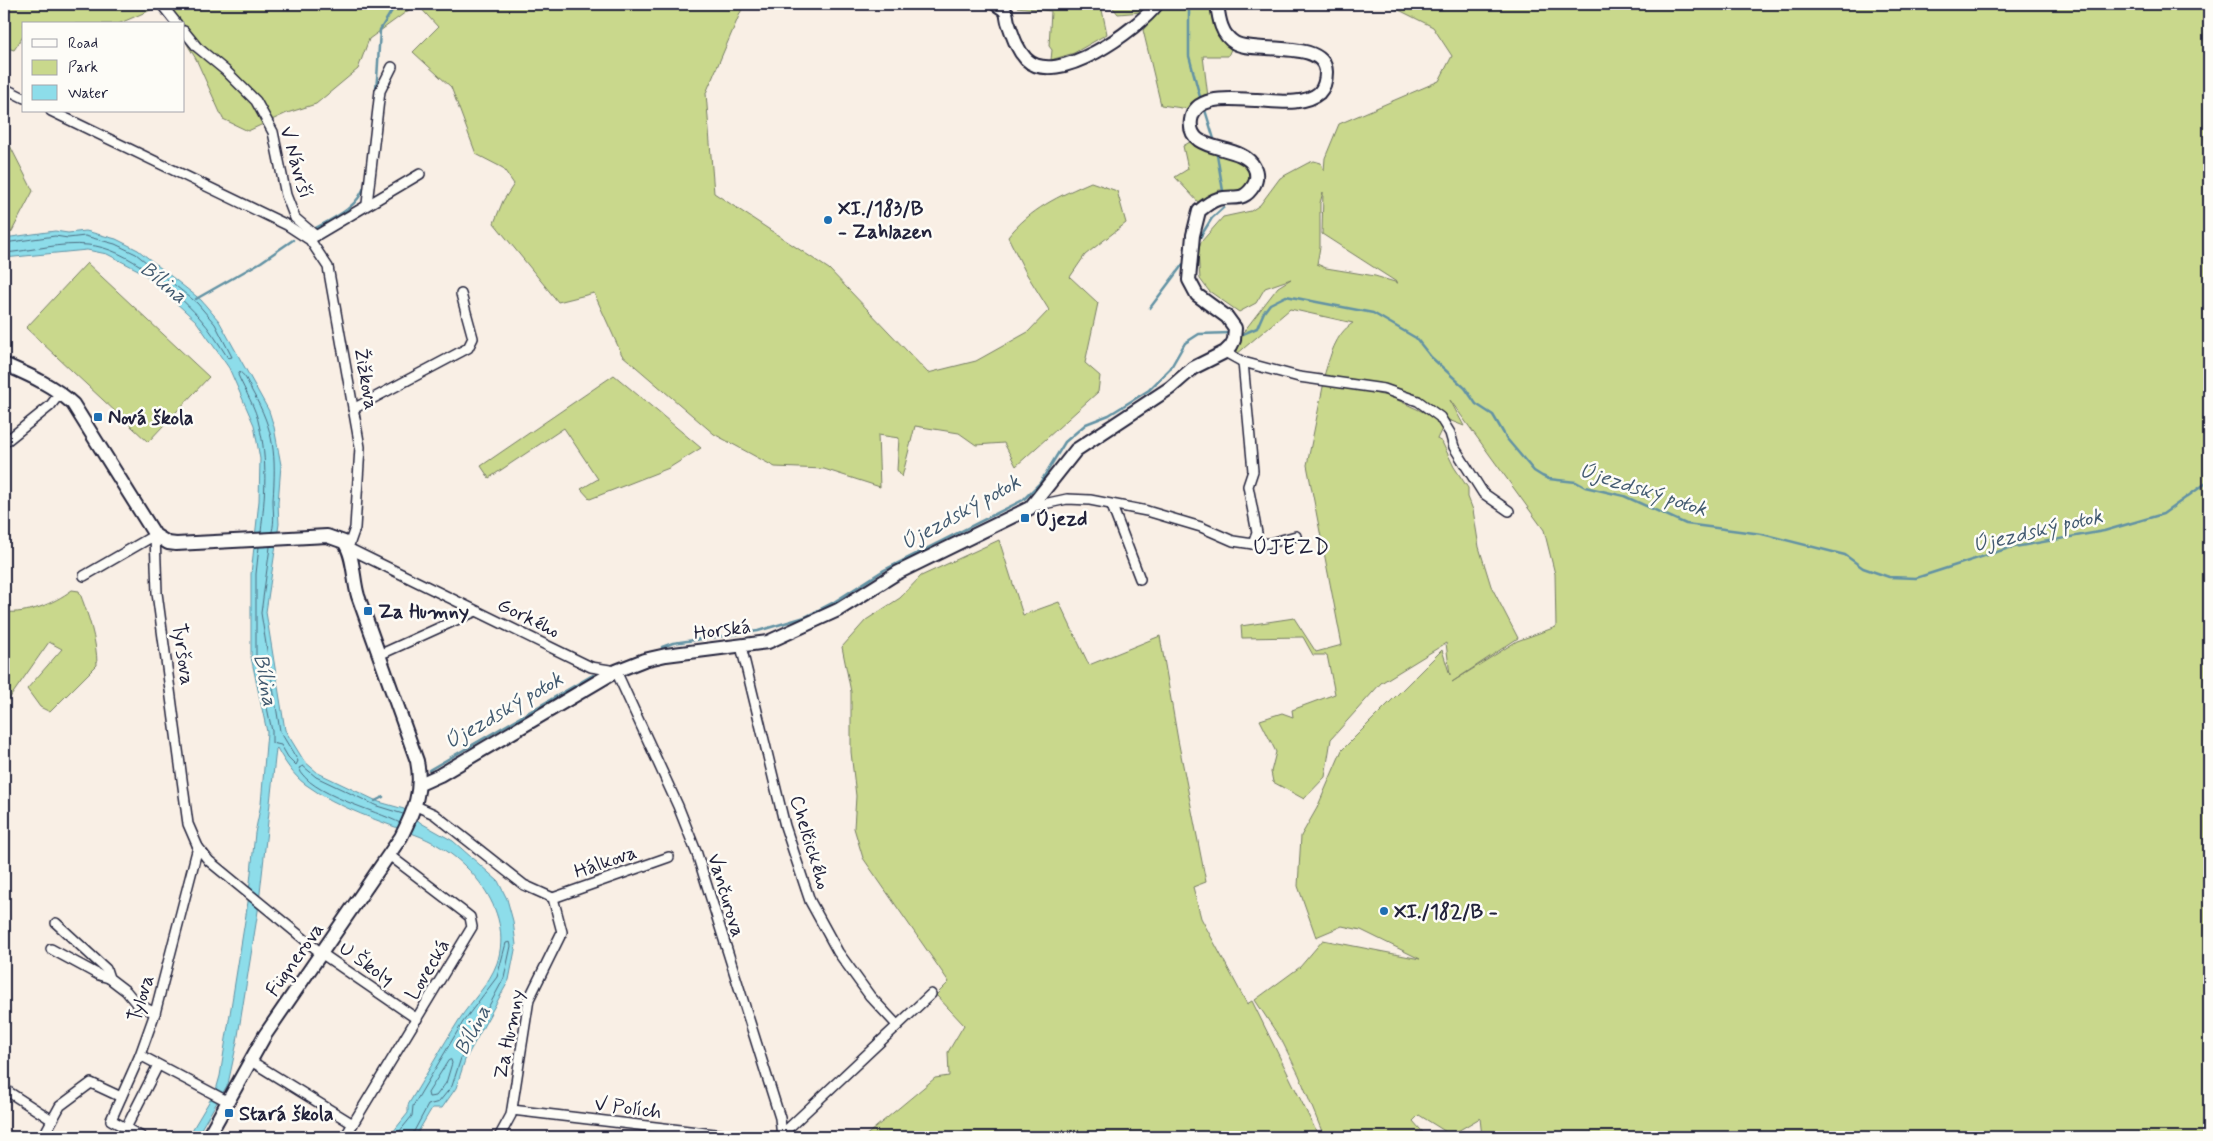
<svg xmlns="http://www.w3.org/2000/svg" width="2213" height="1141" font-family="Mynerve,sans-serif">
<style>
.green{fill:#c9d88c;stroke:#767d64;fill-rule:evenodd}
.water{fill:#8dddea;stroke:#6292a4}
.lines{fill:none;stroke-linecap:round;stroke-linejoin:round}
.shore{stroke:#4d6d81;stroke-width:1}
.stream{stroke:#6292a4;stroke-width:2.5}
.street-casing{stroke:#22223b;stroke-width:12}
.secondary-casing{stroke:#22223b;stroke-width:16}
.street{stroke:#fdfcf7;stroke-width:9}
.secondary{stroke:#fdfcf7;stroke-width:12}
.poi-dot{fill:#1f6fb2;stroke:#fdfcf7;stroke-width:2}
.labels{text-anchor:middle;stroke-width:5;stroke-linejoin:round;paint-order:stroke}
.street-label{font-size:20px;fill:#22223b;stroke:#fdfcf7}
.poi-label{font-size:20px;font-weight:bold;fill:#22223b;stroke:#fdfcf7;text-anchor:start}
.water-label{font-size:21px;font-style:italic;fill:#425a70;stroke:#fdfcf7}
.quarter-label{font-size:22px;letter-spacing:1px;fill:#22223b;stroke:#fdfcf7}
</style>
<rect width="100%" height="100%" fill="#f9efe5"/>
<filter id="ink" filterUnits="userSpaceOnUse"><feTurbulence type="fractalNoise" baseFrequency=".02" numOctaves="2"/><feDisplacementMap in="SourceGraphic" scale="10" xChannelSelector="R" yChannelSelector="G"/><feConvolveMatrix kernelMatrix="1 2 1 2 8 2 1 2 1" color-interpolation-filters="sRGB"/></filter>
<g filter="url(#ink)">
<g class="green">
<path d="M 5,4 L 744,4 L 706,93 L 714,193 L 829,269 L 928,373 L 976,361 L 1028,332 L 1049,310 L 1026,273 L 1008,237 C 1030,209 1059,196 1091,182 L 1117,191 L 1126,223 L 1085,255 L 1070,277 L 1098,303 L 1085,363 L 1100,376 L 1098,392 L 1016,466 L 1004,443 L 976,445 L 959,433 L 915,426 L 902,477 L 897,470 L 899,438 L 878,435 L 880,487 L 824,469 L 775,467 L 714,434 L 622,355 L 594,293 L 558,302 L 494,223 L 503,201 L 514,184 L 503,168 L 476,154 L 451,87 L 413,52 L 438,27 L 417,4 L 369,39 L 358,69 L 316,104 L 287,113 L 248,131 L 223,119 L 196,59 L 184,39 L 184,24 L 174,24 L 162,5 L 118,24 L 24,24 L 24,35 L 14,50 L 4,47 L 4,14 L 9,6 Z"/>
<path d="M 1018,4 L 1148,4 L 1142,12 L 1118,14 L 1110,4 L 1101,5 L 1107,34 L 1074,53 L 1051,60 L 1052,50 L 1049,46 L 1051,11 L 1017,7 Z"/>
<path d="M 1164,4 L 1211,4 C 1213,23 1214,37 1231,49 L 1228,56 L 1203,56 L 1208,97 L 1189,109 L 1161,105 L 1143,30 Z"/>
<path d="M 1387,4 L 2209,4 L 2209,1137 L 1482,1137 L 1480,1118 L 1451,1135 L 1419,1115 L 1413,1121 L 1427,1137 L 1325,1137 L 1323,1134 L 1299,1075 L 1282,1041 L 1255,1000 L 1300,967 L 1323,940 L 1420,959 L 1361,930 L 1342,926 L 1316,937 L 1298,886 L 1301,836 L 1317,808 L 1342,750 L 1442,650 L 1450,675 L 1446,643 L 1381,683 L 1331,739 L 1325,777 L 1304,799 L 1273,782 L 1271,772 L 1276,752 L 1260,720 L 1282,713 L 1293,717 L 1292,710 L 1335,694 L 1327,655 L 1313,655 L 1303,637 L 1242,638 L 1241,626 L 1294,618 L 1316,652 L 1342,645 L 1307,465 L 1324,382 L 1391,397 L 1445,422 L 1437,439 L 1442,442 L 1454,467 L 1468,488 L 1468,497 L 1473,510 L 1479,547 L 1491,586 L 1518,638 L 1452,682 L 1517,641 L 1556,627 L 1555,574 L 1544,530 L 1450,400 L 1464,426 L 1441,417 L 1414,396 L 1388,386 L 1324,376 C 1330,357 1335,334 1353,323 L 1290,309 L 1237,354 L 1238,339 L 1278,287 L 1291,279 L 1265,288 L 1256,303 L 1239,312 L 1209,291 L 1200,279 L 1198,253 L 1201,242 L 1223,217 L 1251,211 L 1260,205 L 1280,178 L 1308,163 L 1314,161 L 1321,163 L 1324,171 L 1325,158 L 1339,124 L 1439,81 L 1452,56 L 1433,27 ZM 1323,192 L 1322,234 L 1398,283 L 1375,276 L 1326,268 L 1317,264 L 1320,247 L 1320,203 Z"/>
<path d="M 4,134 L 33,191 L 11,233 L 4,233 Z"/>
<path d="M 1190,142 L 1242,161 L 1249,168 L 1250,179 L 1241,192 L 1219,190 L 1199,203 L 1175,177 L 1188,169 L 1183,146 Z"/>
<path d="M 87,263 L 209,377 L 148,442 L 26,328 Z"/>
<path d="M 614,375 L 701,448 L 669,468 L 590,499 L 581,489 L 598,479 L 564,428 L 489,478 L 481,466 Z"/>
<path d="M 999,540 L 1023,615 L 1059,602 L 1089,665 L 1160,636 L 1178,740 L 1206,882 L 1193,887 L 1201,918 L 1247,1004 L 1252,1001 L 1319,1137 L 864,1137 L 935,1078 L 949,1076 L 948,1052 L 964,1025 L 936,995 L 949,982 L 863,858 L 854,828 L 856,796 L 851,752 L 851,692 L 842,647 L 866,620 L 900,598 L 921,576 Z"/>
<path d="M 72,590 L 79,591 C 88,614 97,640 97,665 L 50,712 L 40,707 L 27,689 L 62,649 L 49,642 L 4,706 L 4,612 C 28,614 53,604 72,590 Z"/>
</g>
<path class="water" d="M 55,231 L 68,233 L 86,231 L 116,239 L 138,250 L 201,300 L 219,321 L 269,411 L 274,427 L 281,465 L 278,503 L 279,524 L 266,612 L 285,730 L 304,761 L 318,773 L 379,802 L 404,809 L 421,823 L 453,841 L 498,881 L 507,899 L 513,921 L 516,945 L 509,980 L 465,1060 L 456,1088 L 442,1108 L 432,1108 L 415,1137 L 389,1137 L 408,1113 L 408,1105 C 425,1077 441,1048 459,1020 C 471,1001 489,985 497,963 C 515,910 467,855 419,836 C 381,821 339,809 305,784 C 294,776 284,761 277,748 L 276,749 L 258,911 L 237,1042 L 228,1084 L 196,1137 L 188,1137 L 216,1090 L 220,1076 L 248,902 L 255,833 L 261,804 L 267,732 L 251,657 L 251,574 L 259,501 L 260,459 L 254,425 L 229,368 L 196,321 L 142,272 L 107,254 L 87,250 L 4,258 L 4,238 Z"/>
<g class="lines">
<g class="shore">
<path d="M 4,243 L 55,236 L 68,238 L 85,236 L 115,244 L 136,254 L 197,303 L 215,324 L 232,357 L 228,358 C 219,344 210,329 199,317 C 173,289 128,248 88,245 C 61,242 31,251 4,253"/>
<path d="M 261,532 C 265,497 268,460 259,425 C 256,408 245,391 238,375 L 240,372 C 246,376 249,385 252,391 C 275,432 276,455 273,500 C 273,511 275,521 272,531"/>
<path d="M 259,547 L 256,574 L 256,656 L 272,731 L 272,743 L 281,745 L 288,757 L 296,765 L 298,761 L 280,731 L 261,613 L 270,547"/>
<path d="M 400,823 C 376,810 308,794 299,768 L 303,766 L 316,777 L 377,806 L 403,814"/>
<path d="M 451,1060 L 452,1063 L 446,1083 L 436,1096 L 429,1097 L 428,1093 L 448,1061 Z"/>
<path d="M 395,1137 L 412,1116 L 413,1106 L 463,1022 L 497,977 L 506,943 L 510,942 L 511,946 L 504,978 L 461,1058 L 452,1086 L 439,1102 L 428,1105 L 411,1137"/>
</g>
<g class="stream">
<path d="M 1189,4 L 1189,56 L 1200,97"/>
<path d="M 1205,110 L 1214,139"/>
<path d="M 371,134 L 377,79 L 380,30 L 396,4"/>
<path d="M 1217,155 L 1223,191"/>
<path d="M 312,230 C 332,219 359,208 365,184"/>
<path d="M 1199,239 L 1212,218 L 1224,207"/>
<path d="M 196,299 L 261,262 L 293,240"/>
<path d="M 1150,308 L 1183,264"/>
<path d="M 1238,334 L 1243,334 L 1257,328 L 1264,312 L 1270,304 L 1286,296 L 1373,313 L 1416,338 L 1431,357 L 1465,388 L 1476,404 L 1493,415 L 1507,439 L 1534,471 L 1542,476 L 1549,479 L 1576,482 L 1585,487 L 1624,496 L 1686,524 L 1762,534 L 1845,555 L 1863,568 L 1889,577 L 1916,578 L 2009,548 L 2104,531 L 2163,514 L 2209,481"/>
<path d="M 662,647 L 673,643 L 758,631 L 805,617 L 834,602 L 884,570 L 1023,500 L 1040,483 L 1065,442 L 1086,424 L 1109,415 L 1149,390 L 1170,369 L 1185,343 L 1199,334 L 1230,333"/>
<path d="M 429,770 L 593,675"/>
<path d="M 375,801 L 383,797"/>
</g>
<g class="street-casing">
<g id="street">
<path d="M 162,5 L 177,24"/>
<path d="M 184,31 L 197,47 L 226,71 L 256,101 L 273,132 L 286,195 L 295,218 L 316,236"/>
<path d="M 4,88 L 24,98"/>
<path d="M 51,111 L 287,225 L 310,240 L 328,267 L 360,447 L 355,528 L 348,548 L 591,667 L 616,671 L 678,806 L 697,854 L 780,1118 L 782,1137"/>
<path d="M 367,204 L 380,91 L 392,67"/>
<path d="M 312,238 L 420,174"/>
<path d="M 1225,352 L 1243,362 L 1299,377 L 1384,389 L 1418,401 L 1440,417 L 1450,433 L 1454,447 L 1483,493 L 1509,511"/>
<path d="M 1243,362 L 1253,471 L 1248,486 L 1257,533 L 1253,544"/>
<path d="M 353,409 L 468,348 L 473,338 L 461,294"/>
<path d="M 4,443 L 50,406 L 61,392"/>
<path d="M 1112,506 L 1140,579"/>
<path d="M 1030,507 L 1067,499 L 1090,500 L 1147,511 L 1201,527 L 1233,541 L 1253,544 L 1270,543 L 1296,536"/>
<path d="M 84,576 L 155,535 L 157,593 L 188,824 L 198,847 L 209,861 L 321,953 L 417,1019"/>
<path d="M 741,646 L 785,826 L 810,901 L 838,952 L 870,996 L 897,1025"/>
<path d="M 379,655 L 476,611"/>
<path d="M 416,806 L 434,814 L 524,885 L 553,898 L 562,932 L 529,999 L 511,1115 L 499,1137"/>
<path d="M 553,898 L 669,857"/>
<path d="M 56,923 L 106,969 L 109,978 L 126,991 L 136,1003 L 155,1013"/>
<path d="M 51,949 L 99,975 L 109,978"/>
<path d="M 140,1055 L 229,1102"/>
<path d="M 251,1061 L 353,1124"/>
<path d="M 4,1089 L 52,1120"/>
<path d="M 512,1110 L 740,1137"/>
<path d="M 126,1128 L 158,1065"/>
<path d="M 43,1137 L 60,1106 L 91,1083 L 121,1097"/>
<path d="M 142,1137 L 111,1120 L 140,1055 L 155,1013 L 198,847"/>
<path d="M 345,1137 L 472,927 L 470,917 L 465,913 L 389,855"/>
<path d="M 779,1137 L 931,994"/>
</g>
</g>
<g class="secondary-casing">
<g id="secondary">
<path d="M 996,4 C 998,6 1003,8 1005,11 C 1007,13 1007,19 1008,22 C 1013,36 1016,48 1026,59 C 1056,89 1138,29 1157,4"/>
<path d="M 4,364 C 29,375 53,385 73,404 L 155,535 L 168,543 L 176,544 L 327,536 L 344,542 C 354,555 353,580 358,596 L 417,761 C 423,791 414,811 401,837 L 265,1035 L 208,1137"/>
<path d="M 420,784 L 440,775 L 616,671 L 644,660 L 666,655 L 768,642 L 838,610 L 897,573 L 1030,508 L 1076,450 L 1170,388 L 1193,368 L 1225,352 L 1231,346 L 1234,340 L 1235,328 L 1227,317 L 1197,295 L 1189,280 L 1193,235 L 1199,211 C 1205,206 1211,201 1218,199 C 1235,195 1243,203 1254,185 C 1257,180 1257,172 1254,167 C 1242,142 1186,155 1191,120 C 1195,92 1238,100 1257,100 C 1276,101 1304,106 1319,93 C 1325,87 1326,80 1326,72 C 1325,39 1255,54 1235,43 C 1221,35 1219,19 1217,4"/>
</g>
</g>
<use href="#street" class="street"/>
<use href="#secondary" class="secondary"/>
</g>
</g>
<g class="poi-dot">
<circle cx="828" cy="220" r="5"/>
<rect x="93" y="412" width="10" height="10" rx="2.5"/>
<rect x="1020" y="513" width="10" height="10" rx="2.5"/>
<rect x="363" y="606" width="10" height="10" rx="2.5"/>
<circle cx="1384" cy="911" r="5"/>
<rect x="224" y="1108" width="10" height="10" rx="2.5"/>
</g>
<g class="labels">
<g class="street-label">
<text transform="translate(297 162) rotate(74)" y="7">V Návrší</text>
<text transform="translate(367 379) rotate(80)" y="7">Žižkova</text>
<text transform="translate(529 617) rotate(26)" y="7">Gorkého</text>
<text transform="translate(722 629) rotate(-7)" y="7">Horská</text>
<text transform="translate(184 654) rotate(82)" y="7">Tyršova</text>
<text transform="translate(811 842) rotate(73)" y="7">Chelčického</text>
<text transform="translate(605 861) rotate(-19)" y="7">Hálkova</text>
<text transform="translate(727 895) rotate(73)" y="7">Vančurova</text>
<text transform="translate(294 959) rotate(-55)" y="7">Fügnerova</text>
<text transform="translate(367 963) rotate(35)" y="7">U Školy</text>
<text transform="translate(427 969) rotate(-59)" y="7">Lovecká</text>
<text transform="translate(140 998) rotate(-73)" y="7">Tylova</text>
<text transform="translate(508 1034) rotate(-79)" y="7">Za Humny</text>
<text transform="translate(628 1107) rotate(7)" y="7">V Polích</text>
</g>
<g class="poi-label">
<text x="838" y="215">XI./183/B<tspan x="838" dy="23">- Zahlazen</tspan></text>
<text x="108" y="424">Nová škola</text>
<text x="1035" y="525">Újezd</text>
<text x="378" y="618">Za Humny</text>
<text x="1394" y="918">XI./182/B -</text>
<text x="239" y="1120">Stará škola</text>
</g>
<g class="water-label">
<text transform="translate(164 282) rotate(39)" y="7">Bílina</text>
<text transform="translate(1643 489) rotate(18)" y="7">Újezdský potok</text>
<text transform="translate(960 512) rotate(-29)" y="7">Újezdský potok</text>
<text transform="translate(2037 530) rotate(-13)" y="7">Újezdský potok</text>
<text transform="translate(266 680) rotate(79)" y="7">Bílina</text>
<text transform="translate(503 710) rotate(-30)" y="7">Újezdský potok</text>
<text transform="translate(472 1030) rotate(-62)" y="7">Bílina</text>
</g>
<g class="quarter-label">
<text x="1291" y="554">ÚJEZD</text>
</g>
</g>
<rect width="2213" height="1141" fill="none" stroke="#fdfcf7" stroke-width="20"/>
<rect x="10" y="10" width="2193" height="1121" fill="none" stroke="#22223b" stroke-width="2" filter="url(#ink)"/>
<rect x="22" y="22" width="162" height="90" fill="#fdfcf7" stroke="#a5a5ac"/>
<rect x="32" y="39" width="25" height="8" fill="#fdfcf7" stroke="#a5a5ac"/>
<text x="68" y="48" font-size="15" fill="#22223b">Road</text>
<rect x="32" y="60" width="25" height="15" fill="#c9d88c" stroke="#a5a5ac"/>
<text x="68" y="72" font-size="15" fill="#22223b">Park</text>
<rect x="32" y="85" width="25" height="15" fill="#8dddea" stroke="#a5a5ac"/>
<text x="68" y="98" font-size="15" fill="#22223b">Water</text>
</svg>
